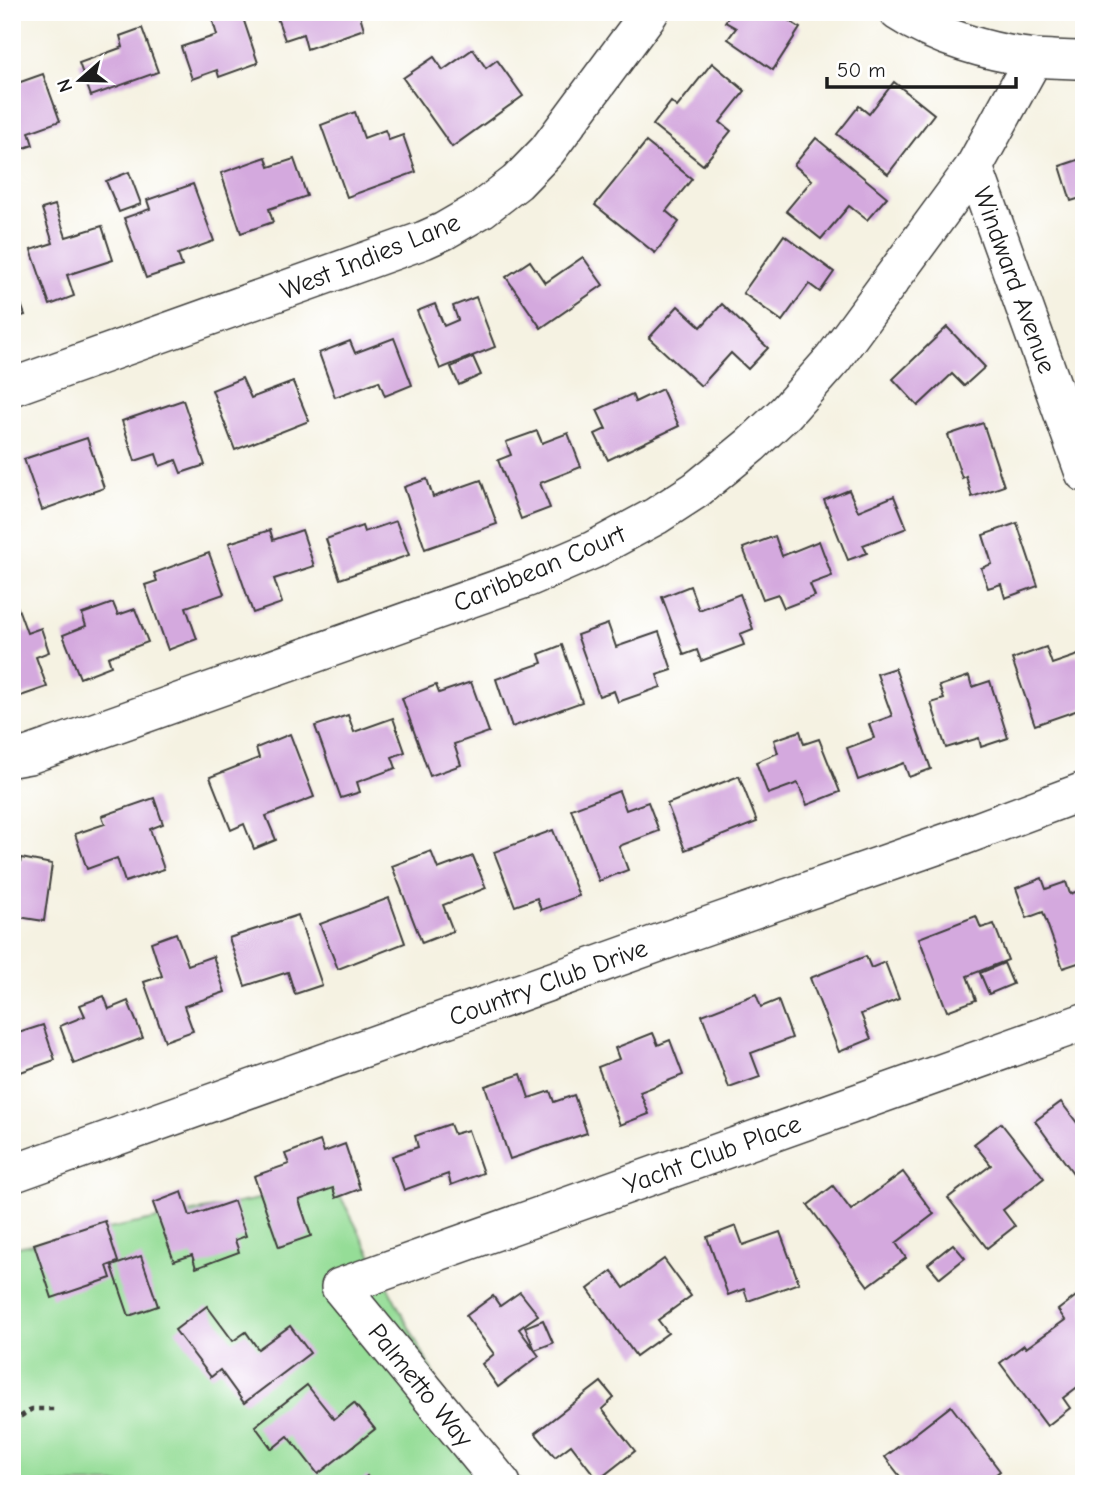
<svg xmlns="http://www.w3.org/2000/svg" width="1096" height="1496" font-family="'Comic Neue',sans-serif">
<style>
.green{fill:#95dd97;stroke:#587c5a;stroke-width:2}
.building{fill:#d4a9de}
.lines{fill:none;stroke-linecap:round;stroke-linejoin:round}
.minor-casing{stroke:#3d3c3a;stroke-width:40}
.path{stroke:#3d3c3a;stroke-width:4.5;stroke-dasharray:5 5;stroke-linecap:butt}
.minor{stroke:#fff;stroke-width:37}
.labels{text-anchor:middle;stroke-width:5;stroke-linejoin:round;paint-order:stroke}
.street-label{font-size:26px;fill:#1c1c1c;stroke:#fff}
</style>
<rect width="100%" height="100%" fill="#fff"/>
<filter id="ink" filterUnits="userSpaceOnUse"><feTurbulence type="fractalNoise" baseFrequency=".0143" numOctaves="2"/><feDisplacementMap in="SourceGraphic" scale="14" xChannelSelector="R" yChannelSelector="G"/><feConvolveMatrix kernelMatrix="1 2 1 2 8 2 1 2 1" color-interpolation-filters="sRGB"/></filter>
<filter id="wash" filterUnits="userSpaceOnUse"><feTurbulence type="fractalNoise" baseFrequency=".00686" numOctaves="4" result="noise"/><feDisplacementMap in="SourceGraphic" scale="28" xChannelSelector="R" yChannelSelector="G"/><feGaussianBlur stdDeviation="1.57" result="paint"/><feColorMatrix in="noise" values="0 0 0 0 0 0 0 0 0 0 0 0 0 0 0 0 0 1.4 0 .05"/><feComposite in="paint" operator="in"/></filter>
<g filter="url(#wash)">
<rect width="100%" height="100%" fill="#f5f2e2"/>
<path class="green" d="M 334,1184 L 491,1484 L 12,1484 L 12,1248 Z"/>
<g id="blocks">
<g class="building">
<path d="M 210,12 L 241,12 L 258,63 L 219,77 L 217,70 L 192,79 L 181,47 L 217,35 Z"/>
<path d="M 275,12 L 359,12 L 364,29 L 307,49 L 303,34 L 285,40 Z"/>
<path d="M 732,12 L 776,12 L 800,28 L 773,70 L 728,39 L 736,28 L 725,22 Z"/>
<path d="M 142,28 L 158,72 L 91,96 L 79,63 L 123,47 L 120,36 Z"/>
<path d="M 473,49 L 486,68 L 497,60 L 523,96 L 452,147 L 403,78 L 434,57 L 443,70 Z"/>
<path d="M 712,63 L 745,91 L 720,122 L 731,131 L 703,165 L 653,125 L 671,102 L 677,107 Z"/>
<path d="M 43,74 L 60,121 L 29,132 L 33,145 L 12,152 L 12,85 Z"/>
<path d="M 894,82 L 934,114 L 888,174 L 837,134 L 859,106 L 869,114 Z"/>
<path d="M 355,112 L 364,138 L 385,130 L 389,140 L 403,135 L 416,172 L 347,197 L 321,125 Z"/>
<path d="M 816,138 L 887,197 L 867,220 L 849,206 L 821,239 L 786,211 L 812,180 L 794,165 Z"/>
<path d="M 646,142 L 692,179 L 666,211 L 679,222 L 655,253 L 595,205 Z"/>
<path d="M 266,157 L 269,167 L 294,159 L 307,196 L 269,209 L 273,222 L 241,233 L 221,173 Z"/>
<path d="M 1084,158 L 1084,197 L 1071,201 L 1060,166 Z"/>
<path d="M 129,172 L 141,204 L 119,212 L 106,181 Z"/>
<path d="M 193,184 L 214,241 L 178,254 L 182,266 L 146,278 L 124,218 L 150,209 L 147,200 Z"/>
<path d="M 55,205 L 66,237 L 102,226 L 113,260 L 67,275 L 74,296 L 50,305 L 31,250 L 53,243 L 42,209 Z"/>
<path d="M 784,235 L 834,272 L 820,292 L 809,284 L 782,321 L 743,293 Z"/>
<path d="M 583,257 L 603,285 L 541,328 L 506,277 L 530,261 L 545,283 Z"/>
<path d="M 12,279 L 25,315 L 12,319 Z"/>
<path d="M 476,297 L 495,347 L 440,369 L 417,311 L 435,304 L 444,326 L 458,320 L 453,306 Z"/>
<path d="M 722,304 L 768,348 L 748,369 L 731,353 L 701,386 L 649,338 L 678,306 L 701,327 Z"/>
<path d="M 947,327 L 985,367 L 964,386 L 952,374 L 918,406 L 893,379 Z"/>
<path d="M 394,338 L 412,385 L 385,396 L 379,381 L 335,397 L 319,353 L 350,341 L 355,353 Z"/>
<path d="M 473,357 L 481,375 L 459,385 L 451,367 Z"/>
<path d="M 242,378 L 251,398 L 293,382 L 309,421 L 235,450 L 212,390 Z"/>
<path d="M 662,389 L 679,426 L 608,460 L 595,434 L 606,429 L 597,410 L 632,394 L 635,402 Z"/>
<path d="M 183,400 L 205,465 L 181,473 L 176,460 L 160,466 L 156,454 L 135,461 L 122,421 Z"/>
<path d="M 983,423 L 1004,486 L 972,497 L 966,476 L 962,478 L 948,435 Z"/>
<path d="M 537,431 L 542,443 L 568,433 L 581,467 L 540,483 L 550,508 L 521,519 L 498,460 L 511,455 L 506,442 Z"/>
<path d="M 87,438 L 104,488 L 42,510 L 24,459 Z"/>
<path d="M 427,479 L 433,497 L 481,480 L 497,524 L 425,549 L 404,487 Z"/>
<path d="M 849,490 L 858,511 L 894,496 L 907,528 L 863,545 L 867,553 L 848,560 L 824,500 Z"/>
<path d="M 12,505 L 20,526 L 12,529 Z"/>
<path d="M 396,521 L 409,555 L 340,579 L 326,539 L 362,526 L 364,532 Z"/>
<path d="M 1017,523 L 1038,586 L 1005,598 L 1001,584 L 988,588 L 981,568 L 992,564 L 983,535 Z"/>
<path d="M 270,530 L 273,540 L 302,530 L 314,566 L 274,579 L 282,603 L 253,613 L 229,543 Z"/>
<path d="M 775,536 L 782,556 L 819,541 L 832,576 L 810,584 L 815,596 L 784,608 L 778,594 L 763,599 L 743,548 Z"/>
<path d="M 209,553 L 224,594 L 186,607 L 197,639 L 168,650 L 145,585 L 157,581 L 154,573 Z"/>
<path d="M 690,586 L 699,610 L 740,594 L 753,629 L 740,634 L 744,645 L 701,661 L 697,650 L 684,655 L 662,597 Z"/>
<path d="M 15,600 L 27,633 L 41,628 L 49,652 L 36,657 L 47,687 L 12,699 L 12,601 Z"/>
<path d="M 113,603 L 118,615 L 135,609 L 148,642 L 108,657 L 111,666 L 80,678 L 63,635 L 86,626 L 82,614 Z"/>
<path d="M 608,624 L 616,647 L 659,632 L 672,670 L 657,675 L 661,687 L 618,702 L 614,691 L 599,696 L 577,635 Z"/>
<path d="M 562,645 L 582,702 L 512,727 L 496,679 L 542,663 L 539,654 Z"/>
<path d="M 1046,647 L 1052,664 L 1078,655 L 1082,666 L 1084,666 L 1084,708 L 1035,725 L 1012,659 Z"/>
<path d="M 895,668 L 931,769 L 909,777 L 904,763 L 858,780 L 847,748 L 874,738 L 869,724 L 892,716 L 877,674 Z"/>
<path d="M 969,676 L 972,687 L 990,681 L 1008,738 L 981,747 L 979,738 L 946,748 L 931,703 L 944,699 L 939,686 Z"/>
<path d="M 471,682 L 489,732 L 454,744 L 461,765 L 430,776 L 402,698 L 436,685 L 439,693 Z"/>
<path d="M 348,715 L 354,732 L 393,718 L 405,752 L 392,757 L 396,768 L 357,782 L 360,792 L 341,798 L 315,726 Z"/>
<path d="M 800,731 L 804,744 L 819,739 L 840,792 L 807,805 L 798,783 L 768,794 L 756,762 L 778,753 L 774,740 Z"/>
<path d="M 290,734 L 314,797 L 266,816 L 276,840 L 254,849 L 244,824 L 231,830 L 210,777 L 259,758 L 256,748 Z"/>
<path d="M 739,776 L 757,822 L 685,850 L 667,804 Z"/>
<path d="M 619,791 L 626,810 L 648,802 L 659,831 L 619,846 L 628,870 L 599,881 L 571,809 Z"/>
<path d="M 154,798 L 163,824 L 150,829 L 164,869 L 125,882 L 117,858 L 87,869 L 75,834 L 105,824 L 102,816 Z"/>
<path d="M 553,830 L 579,896 L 541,910 L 537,898 L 515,906 L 494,852 Z"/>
<path d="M 431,851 L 438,869 L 473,856 L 486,888 L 443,905 L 453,931 L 422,943 L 392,866 Z"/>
<path d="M 21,858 L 52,864 L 44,921 L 12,916 L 12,863 L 20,864 Z"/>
<path d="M 1042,878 L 1046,889 L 1066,882 L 1070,894 L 1084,889 L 1084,961 L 1063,968 L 1043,912 L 1027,918 L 1016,888 Z"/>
<path d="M 389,898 L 405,943 L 338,969 L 320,924 Z"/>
<path d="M 298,915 L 322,985 L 295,994 L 288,972 L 245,986 L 229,938 Z"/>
<path d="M 976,916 L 981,928 L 994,924 L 1008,960 L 967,976 L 976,1000 L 947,1011 L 919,938 Z"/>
<path d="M 176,933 L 188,965 L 213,956 L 225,992 L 184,1006 L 193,1031 L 165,1041 L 144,982 L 162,976 L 151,942 Z"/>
<path d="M 866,956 L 871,968 L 885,962 L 899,999 L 861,1014 L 871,1039 L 839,1052 L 810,978 Z"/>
<path d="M 1004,963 L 1013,984 L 989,994 L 980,973 Z"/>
<path d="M 756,994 L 761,1007 L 778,1000 L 792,1038 L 751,1053 L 760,1077 L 729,1088 L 702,1015 Z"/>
<path d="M 104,996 L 109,1009 L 128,1001 L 143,1038 L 74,1064 L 60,1026 L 85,1016 L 80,1005 Z"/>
<path d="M 43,1025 L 55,1060 L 12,1075 L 12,1035 Z"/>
<path d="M 653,1033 L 658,1045 L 670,1040 L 683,1075 L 640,1092 L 649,1114 L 620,1125 L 598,1067 L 619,1059 L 615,1048 Z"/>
<path d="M 521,1074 L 529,1098 L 550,1091 L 554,1102 L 574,1095 L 587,1133 L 510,1159 L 485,1086 Z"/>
<path d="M 1061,1102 L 1084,1132 L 1084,1176 L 1078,1180 L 1035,1121 Z"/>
<path d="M 1001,1123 L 1044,1178 L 1003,1210 L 1015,1226 L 987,1248 L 948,1198 L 991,1165 L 974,1144 Z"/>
<path d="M 450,1124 L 454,1134 L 468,1130 L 483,1173 L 451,1185 L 448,1174 L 404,1190 L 392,1156 L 418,1147 L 415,1136 Z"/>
<path d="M 320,1141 L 324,1152 L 345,1144 L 360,1189 L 336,1198 L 333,1188 L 299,1200 L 311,1236 L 279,1247 L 254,1176 L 289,1164 L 285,1154 Z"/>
<path d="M 903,1172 L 934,1214 L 896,1243 L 906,1258 L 868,1286 L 808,1205 L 833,1186 L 851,1210 Z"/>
<path d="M 182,1192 L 190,1216 L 234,1201 L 246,1236 L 235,1240 L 239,1252 L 196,1268 L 192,1255 L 174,1261 L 153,1203 Z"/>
<path d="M 105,1221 L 118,1262 L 107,1266 L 111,1278 L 52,1298 L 34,1244 Z"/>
<path d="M 736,1226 L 743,1245 L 780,1232 L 799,1283 L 748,1301 L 744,1289 L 728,1295 L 707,1237 Z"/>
<path d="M 953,1244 L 965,1258 L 940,1278 L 928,1264 Z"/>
<path d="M 141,1256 L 158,1306 L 129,1316 L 112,1266 Z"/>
<path d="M 664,1259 L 691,1296 L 658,1320 L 668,1333 L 636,1356 L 588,1289 L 612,1271 L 624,1288 Z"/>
<path d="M 1084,1290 L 1084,1382 L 1063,1398 L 1070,1408 L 1047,1426 L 1000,1363 L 1024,1345 L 1026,1348 L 1065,1320 L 1058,1310 Z"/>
<path d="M 520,1292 L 538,1315 L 519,1329 L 539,1356 L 498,1387 L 482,1364 L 494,1354 L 466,1316 L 493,1296 L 500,1306 Z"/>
<path d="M 207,1306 L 233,1341 L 246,1332 L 258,1349 L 290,1326 L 310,1353 L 244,1403 L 220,1370 L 211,1377 L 175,1330 Z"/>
<path d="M 543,1320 L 553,1343 L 535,1350 L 525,1327 Z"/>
<path d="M 601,1382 L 614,1398 L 602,1409 L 635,1451 L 598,1480 L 571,1445 L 555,1457 L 535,1433 Z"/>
<path d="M 307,1385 L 334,1419 L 354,1403 L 375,1429 L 318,1474 L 288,1436 L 272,1449 L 255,1426 Z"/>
<path d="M 951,1406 L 1000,1471 L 984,1484 L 978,1484 L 973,1478 L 965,1484 L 906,1484 L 885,1457 Z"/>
<path d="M 367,1476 L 372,1484 L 357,1484 Z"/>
</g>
</g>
</g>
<g filter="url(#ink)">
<use href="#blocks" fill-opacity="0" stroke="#3d3c3a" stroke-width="2"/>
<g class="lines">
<g class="minor-casing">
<g id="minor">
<path d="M 898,12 C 936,37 990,53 1035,58 C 1051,59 1068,60 1084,60"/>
<path d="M 974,167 L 1084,473"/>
<path d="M 12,387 L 424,240 L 444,231 L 482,209 L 517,182 L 547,151 L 650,12"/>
<path d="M 12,758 L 29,755 L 528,578 L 593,550 L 656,516 L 696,490 L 751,445 L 786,412 L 833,359 L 974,167 L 1034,58"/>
<path d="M 12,1174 L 695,930 L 956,839 L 1084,791"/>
<path d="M 502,1484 L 340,1287 L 1084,1022"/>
</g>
</g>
<path class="path" d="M 12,1422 L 32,1409 L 55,1409"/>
<use href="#minor" class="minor"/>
</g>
</g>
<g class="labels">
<g class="street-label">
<text transform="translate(370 256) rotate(-22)" y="9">West Indies Lane</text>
<text transform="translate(1015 280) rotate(70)" y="9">Windward Avenue</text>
<text transform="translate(539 568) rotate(-23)" y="9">Caribbean Court</text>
<text transform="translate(548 982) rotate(-20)" y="9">Country Club Drive</text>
<text transform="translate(712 1154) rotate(-20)" y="9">Yacht Club Place</text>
<text transform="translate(421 1385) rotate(51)" y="9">Palmetto Way</text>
</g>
</g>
<rect width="1096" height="1496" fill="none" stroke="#fff" stroke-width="42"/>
<g transform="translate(80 80) rotate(250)" stroke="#ffffff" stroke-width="5" paint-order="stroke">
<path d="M0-5L12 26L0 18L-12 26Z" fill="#1c1c1c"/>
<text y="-10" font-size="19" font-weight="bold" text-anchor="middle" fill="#1c1c1c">N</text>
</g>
<path d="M827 77v10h189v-10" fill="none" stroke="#1c1c1c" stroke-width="3.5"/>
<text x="837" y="77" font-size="21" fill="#1c1c1c" stroke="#ffffff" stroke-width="5" paint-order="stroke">50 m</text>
</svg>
